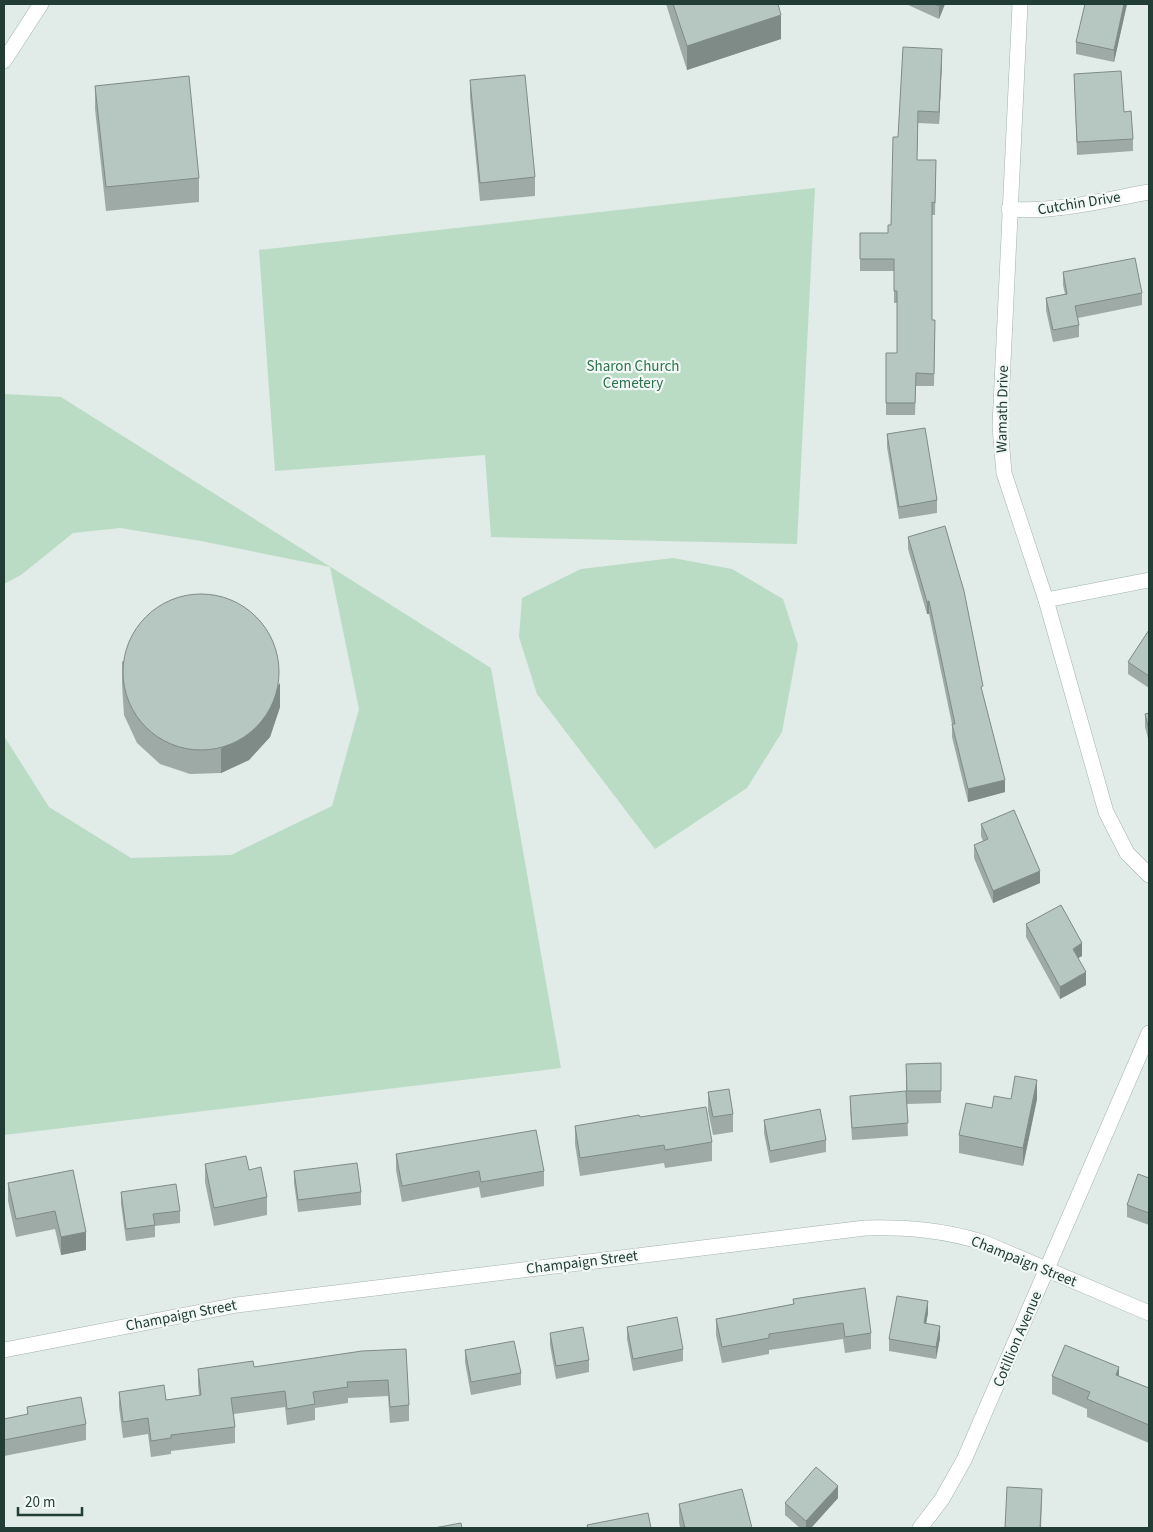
<svg xmlns="http://www.w3.org/2000/svg" width="1153" height="1532" font-family="'Source Sans 3',sans-serif">
<style>
.green{fill:#badcc5}
.lines{fill:none;stroke-linecap:round;stroke-linejoin:round}
.street-casing{stroke:#a4b3ae;stroke-width:16}
.secondary-casing{stroke:#a0b7b0;stroke-width:16}
.street{stroke:#fff;stroke-width:15}
.secondary{stroke:#fff;stroke-width:15}
.wall{fill:#9daaa5}
.shaded-wall{fill:#7f8b86}
.building{fill:#b6c6c0;stroke:#7f8b86}
.labels{text-anchor:middle;stroke-width:4.5;stroke-linejoin:round;paint-order:stroke}
.street-label{font-size:15px;fill:#223c36;stroke:#f1f8f5}
.park-label{font-size:15px;fill:#2c724b;stroke:#f1f8f5}
</style>
<rect width="100%" height="100%" fill="#e1ebe7"/>
<g class="green">
<path d="M 815,188 L 797,544 L 491,537 L 485,455 L 275,471 L 259,250 Z"/>
<path d="M 4,394 L 61,397 L 491,668 L 561,1068 L 4,1135 L 4,736 L 49,807 L 131,858 L 231,855 L 332,806 L 359,709 L 330,567 L 201,541 L 120,528 L 73,533 L 21,575 L 4,584 Z"/>
<path d="M 673,558 L 732,569 L 783,599 L 798,645 L 782,732 L 747,788 L 655,849 L 537,694 L 519,637 L 522,598 L 581,569 Z"/>
</g>
<g class="lines">
<g class="street-casing">
<g id="street">
<path d="M 1020,4 L 1000,426 L 1004,473 L 1046,600 L 1106,812 L 1127,853 L 1149,875"/>
<path d="M 1009,209 C 1057,213 1103,200 1149,192"/>
<path d="M 1046,600 L 1149,580"/>
<path d="M 4,1350 L 237,1305 L 865,1228 C 907,1227 945,1230 985,1243 L 1149,1313"/>
<path d="M 920,1528 L 942,1499 L 964,1460 L 1149,1033"/>
</g>
</g>
<g class="secondary-casing">
<path id="secondary" d="M 4,61 L 41,4"/>
</g>
<use href="#street" class="street"/>
<use href="#secondary" class="secondary"/>
</g>
<g class="wall">
<path d="M 666,4 L 778,4 L 781,39 L 687,70 Z"/>
<path d="M 906,4 L 945,4 L 939,19 Z"/>
<path d="M 1127,4 L 1114,62 L 1076,54 L 1076,42 Z"/>
<path d="M 942,61 L 939,124 L 918,123 L 917,160 L 936,160 L 935,215 L 932,215 L 932,320 L 935,320 L 934,386 L 916,386 L 915,415 L 886,415 L 886,353 L 897,353 L 897,303 L 894,303 L 894,271 L 860,271 L 860,233 L 888,233 L 891,225 L 898,137 Z"/>
<path d="M 1074,74 L 1124,112 L 1133,139 L 1133,151 L 1077,155 Z"/>
<path d="M 470,80 L 535,177 L 535,196 L 480,201 L 470,98 Z"/>
<path d="M 95,86 L 199,178 L 199,202 L 106,211 L 95,109 Z"/>
<path d="M 1063,272 L 1142,293 L 1142,305 L 1078,318 L 1079,325 L 1079,337 L 1053,342 L 1046,310 L 1046,298 L 1065,294 L 1063,285 Z"/>
<path d="M 887,434 L 937,500 L 937,513 L 899,519 L 887,447 Z"/>
<path d="M 908,537 L 983,695 L 1005,792 L 968,802 L 952,737 L 952,724 L 929,614 L 927,614 L 908,549 Z"/>
<path d="M 1149,630 L 1149,688 L 1128,674 L 1128,662 Z"/>
<path d="M 122,661 L 280,707 L 270,737 L 249,760 L 221,773 L 190,774 L 160,764 L 137,743 L 124,715 L 122,684 Z"/>
<path d="M 1149,713 L 1149,742 L 1145,727 L 1145,714 Z"/>
<path d="M 981,824 L 1040,883 L 993,903 L 974,858 L 974,845 L 983,841 L 981,836 Z"/>
<path d="M 1026,924 L 1082,956 L 1078,958 L 1086,985 L 1060,999 L 1026,937 Z"/>
<path d="M 941,1063 L 941,1103 L 907,1104 L 908,1136 L 852,1140 L 850,1108 L 850,1096 L 906,1098 L 906,1064 Z"/>
<path d="M 708,1092 L 733,1114 L 733,1132 L 713,1135 L 708,1111 Z"/>
<path d="M 1011,1099 L 1037,1099 L 1023,1166 L 959,1153 L 959,1135 L 992,1108 Z"/>
<path d="M 640,1117 L 712,1142 L 712,1161 L 665,1168 L 664,1163 L 580,1176 L 575,1144 L 575,1126 Z"/>
<path d="M 764,1120 L 826,1140 L 826,1152 L 770,1163 L 764,1133 Z"/>
<path d="M 396,1154 L 544,1171 L 544,1186 L 481,1198 L 479,1187 L 402,1202 L 396,1170 Z"/>
<path d="M 205,1164 L 249,1170 L 267,1197 L 267,1215 L 214,1226 L 205,1182 Z"/>
<path d="M 73,1170 L 86,1250 L 61,1255 L 55,1229 L 16,1237 L 8,1201 L 8,1183 Z"/>
<path d="M 294,1171 L 361,1192 L 361,1205 L 298,1212 L 294,1183 Z"/>
<path d="M 1149,1178 L 1149,1225 L 1127,1217 L 1127,1205 Z"/>
<path d="M 121,1192 L 180,1211 L 180,1223 L 155,1226 L 155,1237 L 126,1241 L 121,1204 Z"/>
<path d="M 793,1299 L 871,1333 L 871,1349 L 845,1353 L 843,1339 L 769,1350 L 769,1354 L 722,1363 L 716,1335 L 716,1319 L 793,1304 Z"/>
<path d="M 928,1313 L 926,1323 L 940,1338 L 936,1359 L 889,1351 L 889,1339 Z"/>
<path d="M 627,1327 L 683,1349 L 683,1361 L 633,1371 L 627,1339 Z"/>
<path d="M 550,1333 L 589,1360 L 589,1372 L 556,1379 L 550,1345 Z"/>
<path d="M 406,1349 L 409,1405 L 409,1421 L 390,1423 L 388,1396 L 348,1398 L 348,1403 L 315,1408 L 315,1420 L 287,1425 L 285,1407 L 234,1414 L 235,1427 L 235,1443 L 171,1451 L 171,1454 L 151,1457 L 148,1434 L 123,1438 L 119,1407 L 119,1392 L 166,1400 L 199,1396 L 198,1385 L 198,1369 L 254,1367 Z"/>
<path d="M 465,1350 L 521,1373 L 521,1385 L 471,1395 L 465,1362 Z"/>
<path d="M 1052,1376 L 1119,1376 L 1149,1388 L 1149,1443 L 1087,1417 L 1087,1409 L 1052,1394 Z"/>
<path d="M 27,1407 L 86,1424 L 86,1440 L 4,1456 L 4,1419 L 27,1415 Z"/>
<path d="M 838,1498 L 811,1528 L 800,1528 L 785,1515 L 785,1503 Z"/>
<path d="M 679,1504 L 752,1528 L 680,1528 L 679,1522 Z"/>
</g>
<g class="shaded-wall">
<path d="M 940,4 L 945,4 L 939,19 L 939,6 Z"/>
<path d="M 1124,4 L 1127,4 L 1114,62 L 1114,50 Z"/>
<path d="M 781,15 L 781,39 L 687,70 L 687,46 Z"/>
<path d="M 942,49 L 942,61 L 939,124 L 939,112 Z"/>
<path d="M 929,601 L 929,614 L 927,614 L 927,602 Z"/>
<path d="M 280,683 L 280,707 L 270,737 L 249,760 L 221,773 L 221,749 Z"/>
<path d="M 1005,780 L 1005,792 L 968,802 L 968,789 Z"/>
<path d="M 1040,871 L 1040,883 L 993,903 L 993,891 Z"/>
<path d="M 1082,943 L 1082,956 L 1073,961 L 1073,949 Z"/>
<path d="M 1086,972 L 1086,985 L 1060,999 L 1060,987 Z"/>
<path d="M 1037,1080 L 1037,1099 L 1023,1166 L 1023,1148 Z"/>
<path d="M 86,1232 L 86,1250 L 61,1255 L 61,1237 Z"/>
<path d="M 928,1301 L 928,1313 L 924,1335 L 924,1323 Z"/>
<path d="M 940,1326 L 940,1338 L 936,1359 L 936,1347 Z"/>
<path d="M 1119,1367 L 1119,1386 L 1116,1375 Z"/>
<path d="M 838,1486 L 838,1498 L 811,1528 L 806,1528 L 806,1521 Z"/>
<path d="M 1042,1489 L 1041,1528 L 1040,1528 Z"/>
</g>
<g class="building">
<path d="M 673,4 L 778,4 L 781,15 L 687,46 Z"/>
<path d="M 933,4 L 940,4 L 939,6 Z"/>
<path d="M 1085,4 L 1124,4 L 1114,50 L 1076,42 Z"/>
<path d="M 903,47 L 942,49 L 939,112 L 918,111 L 917,160 L 936,160 L 935,203 L 932,202 L 932,320 L 935,320 L 934,374 L 916,373 L 915,403 L 886,403 L 886,353 L 897,353 L 897,291 L 894,291 L 894,259 L 860,259 L 860,233 L 888,233 L 888,225 L 891,225 L 893,137 L 898,137 Z"/>
<path d="M 1121,71 L 1124,112 L 1131,111 L 1133,139 L 1077,142 L 1074,74 Z"/>
<path d="M 525,75 L 535,177 L 480,183 L 470,80 Z"/>
<path d="M 189,76 L 199,178 L 106,187 L 95,86 Z"/>
<path d="M 1135,258 L 1142,293 L 1075,306 L 1079,325 L 1053,330 L 1046,298 L 1067,294 L 1063,272 Z"/>
<path d="M 925,428 L 937,500 L 899,507 L 887,434 Z"/>
<path d="M 945,526 L 964,591 L 983,686 L 981,687 L 1005,780 L 968,789 L 952,724 L 955,724 L 929,601 L 927,602 L 908,537 Z"/>
<circle cx="201" cy="672" r="78"/>
<path d="M 1149,630 L 1149,676 L 1128,662 Z"/>
<path d="M 1149,713 L 1149,730 L 1145,714 Z"/>
<path d="M 1014,810 L 1040,871 L 993,891 L 974,845 L 988,839 L 981,824 Z"/>
<path d="M 1061,905 L 1082,943 L 1073,949 L 1086,972 L 1060,987 L 1026,924 Z"/>
<path d="M 941,1063 L 941,1091 L 907,1091 L 906,1064 Z"/>
<path d="M 1015,1076 L 1037,1080 L 1023,1148 L 959,1135 L 966,1103 L 992,1108 L 994,1096 L 1011,1099 Z"/>
<path d="M 729,1089 L 733,1114 L 713,1117 L 708,1092 Z"/>
<path d="M 906,1091 L 908,1123 L 852,1128 L 850,1096 Z"/>
<path d="M 706,1107 L 712,1142 L 665,1150 L 664,1145 L 580,1158 L 575,1126 L 639,1115 L 640,1117 Z"/>
<path d="M 820,1109 L 826,1140 L 770,1151 L 764,1120 Z"/>
<path d="M 536,1130 L 544,1171 L 481,1182 L 479,1171 L 402,1186 L 396,1154 Z"/>
<path d="M 246,1156 L 249,1170 L 261,1167 L 267,1197 L 214,1208 L 205,1164 Z"/>
<path d="M 357,1163 L 361,1192 L 298,1200 L 294,1171 Z"/>
<path d="M 73,1170 L 86,1232 L 61,1237 L 55,1211 L 16,1219 L 8,1183 Z"/>
<path d="M 1138,1174 L 1149,1178 L 1149,1213 L 1127,1205 Z"/>
<path d="M 176,1184 L 180,1211 L 153,1214 L 155,1225 L 126,1229 L 121,1192 Z"/>
<path d="M 865,1288 L 871,1333 L 845,1337 L 843,1323 L 769,1334 L 769,1338 L 722,1347 L 716,1319 L 794,1304 L 793,1299 Z"/>
<path d="M 897,1296 L 928,1301 L 924,1323 L 940,1326 L 936,1347 L 889,1339 Z"/>
<path d="M 677,1317 L 683,1349 L 633,1359 L 627,1327 Z"/>
<path d="M 583,1327 L 589,1360 L 556,1366 L 550,1333 Z"/>
<path d="M 514,1341 L 521,1373 L 471,1382 L 465,1350 Z"/>
<path d="M 1065,1345 L 1119,1367 L 1116,1375 L 1149,1388 L 1149,1425 L 1087,1399 L 1090,1392 L 1052,1376 Z"/>
<path d="M 406,1349 L 409,1405 L 390,1407 L 388,1380 L 347,1382 L 348,1387 L 313,1392 L 315,1404 L 287,1409 L 285,1391 L 231,1398 L 235,1427 L 171,1435 L 171,1438 L 151,1441 L 148,1418 L 123,1422 L 119,1392 L 164,1385 L 166,1400 L 201,1395 L 198,1369 L 253,1361 L 254,1367 L 362,1351 Z"/>
<path d="M 81,1397 L 86,1424 L 4,1440 L 4,1419 L 28,1414 L 27,1407 Z"/>
<path d="M 816,1467 L 838,1486 L 806,1521 L 785,1503 Z"/>
<path d="M 1007,1487 L 1042,1489 L 1040,1528 L 1005,1528 Z"/>
<path d="M 742,1489 L 752,1528 L 685,1528 L 679,1504 Z"/>
<path d="M 648,1513 L 651,1528 L 588,1528 L 587,1525 Z"/>
<path d="M 461,1523 L 462,1528 L 434,1528 Z"/>
</g>
<g class="labels">
<g class="street-label">
<text transform="translate(1079 203) rotate(-9)" y="5">Cutchin Drive</text>
<text transform="translate(1002 409) rotate(-89)" y="5">Wamath Drive</text>
<text transform="translate(1024 1261) rotate(22)" y="5">Champaign Street</text>
<text transform="translate(582 1262) rotate(-7)" y="5">Champaign Street</text>
<text transform="translate(181 1315) rotate(-11)" y="5">Champaign Street</text>
<text transform="translate(1017 1339) rotate(-67)" y="5">Cotillion Avenue</text>
</g>
<g class="park-label">
<text x="633" y="371">Sharon Church<tspan x="633" dy="17">Cemetery</tspan></text>
</g>
</g>
<rect width="1153" height="1532" fill="none" stroke="#223c36" stroke-width="10"/>
<path d="M18 1507v8h64v-8" fill="none" stroke="#223c36" stroke-width="2.5"/>
<text x="25" y="1507" font-size="15" fill="#223c36" stroke="#f1f8f5" stroke-width="4" paint-order="stroke">20 m</text>
</svg>
